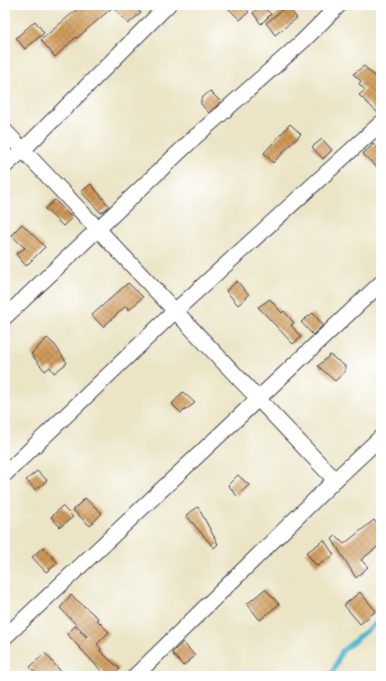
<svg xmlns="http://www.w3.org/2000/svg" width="386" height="681" font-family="'Gentium Book Plus',serif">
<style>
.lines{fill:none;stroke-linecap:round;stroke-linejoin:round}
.stream{stroke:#50b2cf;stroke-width:5}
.building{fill:url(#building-cross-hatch)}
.minor-casing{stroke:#403f50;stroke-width:17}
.minor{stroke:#fff;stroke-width:15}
</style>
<defs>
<pattern id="building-cross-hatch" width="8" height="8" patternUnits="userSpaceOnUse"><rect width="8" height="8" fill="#cf9a57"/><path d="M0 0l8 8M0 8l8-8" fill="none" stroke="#a87d49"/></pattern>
</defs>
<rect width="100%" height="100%" fill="#fff"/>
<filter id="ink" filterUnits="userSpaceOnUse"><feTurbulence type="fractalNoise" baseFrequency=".025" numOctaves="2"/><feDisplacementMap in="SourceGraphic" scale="8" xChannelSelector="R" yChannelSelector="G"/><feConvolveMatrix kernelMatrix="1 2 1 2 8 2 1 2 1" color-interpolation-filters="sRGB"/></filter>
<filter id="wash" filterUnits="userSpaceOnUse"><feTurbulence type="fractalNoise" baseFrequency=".012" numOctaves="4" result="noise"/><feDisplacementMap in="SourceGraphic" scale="16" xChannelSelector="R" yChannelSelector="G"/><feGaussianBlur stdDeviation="0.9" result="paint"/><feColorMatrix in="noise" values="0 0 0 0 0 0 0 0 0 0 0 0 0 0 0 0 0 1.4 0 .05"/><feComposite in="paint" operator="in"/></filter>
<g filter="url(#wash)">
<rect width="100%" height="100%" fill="#ebe4c5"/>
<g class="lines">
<path class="stream" d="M 331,676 L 342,651 L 381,619"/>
</g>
<g id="blocks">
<g class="building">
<path d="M 82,5 L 134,5 L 141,13 L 128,24 L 113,7 L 77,38 L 76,37 L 55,57 L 41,40 Z"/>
<path d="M 225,5 L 242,5 L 249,12 L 240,20 Z"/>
<path d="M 261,5 L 271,14 L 261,24 L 253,13 Z"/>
<path d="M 287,6 L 297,18 L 275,35 L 266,23 Z"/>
<path d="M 35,21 L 44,33 L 25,49 L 16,38 Z"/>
<path d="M 364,66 L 381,82 L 381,114 L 379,114 L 359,95 L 365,90 L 359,84 L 361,81 L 353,74 Z"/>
<path d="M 210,91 L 221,102 L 209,113 L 201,104 L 201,99 Z"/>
<path d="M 290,124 L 301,134 L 273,163 L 264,153 Z"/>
<path d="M 322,139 L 332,150 L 323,159 L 312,147 Z"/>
<path d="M 373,144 L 381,152 L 381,171 L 363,154 Z"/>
<path d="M 91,184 L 109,206 L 101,213 L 81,192 Z"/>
<path d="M 55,200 L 72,218 L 63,226 L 45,209 Z"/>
<path d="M 22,224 L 45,247 L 26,266 L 16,254 L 25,248 L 11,235 Z"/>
<path d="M 237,281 L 249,295 L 238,305 L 226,291 Z"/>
<path d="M 128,283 L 143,297 L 129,310 L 126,306 L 103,327 L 92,315 Z"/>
<path d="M 270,299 L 282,313 L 284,311 L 294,323 L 291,325 L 301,337 L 293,344 L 258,307 Z"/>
<path d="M 313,313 L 323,325 L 313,335 L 301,322 Z"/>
<path d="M 47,338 L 55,345 L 67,363 L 54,373 L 50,367 L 45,371 L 31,354 Z"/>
<path d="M 330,355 L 345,366 L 345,372 L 335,381 L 318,366 Z"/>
<path d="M 183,392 L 195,403 L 181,413 L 172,404 Z"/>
<path d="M 37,471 L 47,480 L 36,490 L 26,480 Z"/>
<path d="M 238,475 L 249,485 L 237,496 L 228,485 Z"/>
<path d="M 85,498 L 102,513 L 90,526 L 73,510 Z"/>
<path d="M 62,506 L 73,517 L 60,527 L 51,517 Z"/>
<path d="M 198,507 L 218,544 L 214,548 L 186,515 Z"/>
<path d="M 374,520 L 381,528 L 381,544 L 361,560 L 368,567 L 356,578 L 332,539 L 336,536 L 344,544 Z"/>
<path d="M 324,540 L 334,555 L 317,566 L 306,553 Z"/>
<path d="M 43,547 L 58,563 L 46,572 L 32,557 Z"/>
<path d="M 265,589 L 279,604 L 260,620 L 247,604 Z"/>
<path d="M 360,592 L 376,611 L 360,624 L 344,605 Z"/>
<path d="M 71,595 L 98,618 L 97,620 L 109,632 L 97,644 L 101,649 L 100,651 L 120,669 L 112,676 L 106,676 L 67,634 L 75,626 L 86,637 L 87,636 L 60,608 Z"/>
<path d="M 183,642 L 195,656 L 183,666 L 172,653 Z"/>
<path d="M 45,653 L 57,667 L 65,676 L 38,676 L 30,667 Z"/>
</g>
</g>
</g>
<g filter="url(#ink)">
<use href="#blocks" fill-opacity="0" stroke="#403f50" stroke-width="1"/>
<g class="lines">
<g class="minor-casing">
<g id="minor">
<path d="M 5,131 L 335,480"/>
<path d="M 5,166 L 23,150 L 168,5"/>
<path d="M 5,317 L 194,138 L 303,41 L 339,5"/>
<path d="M 5,474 L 175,311 L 381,123"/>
<path d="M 5,637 L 381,283"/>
<path d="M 135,676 L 335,480 L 381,437"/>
</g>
</g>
<use href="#minor" class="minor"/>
</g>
</g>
<rect width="386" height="681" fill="none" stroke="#fff" stroke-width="20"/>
</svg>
